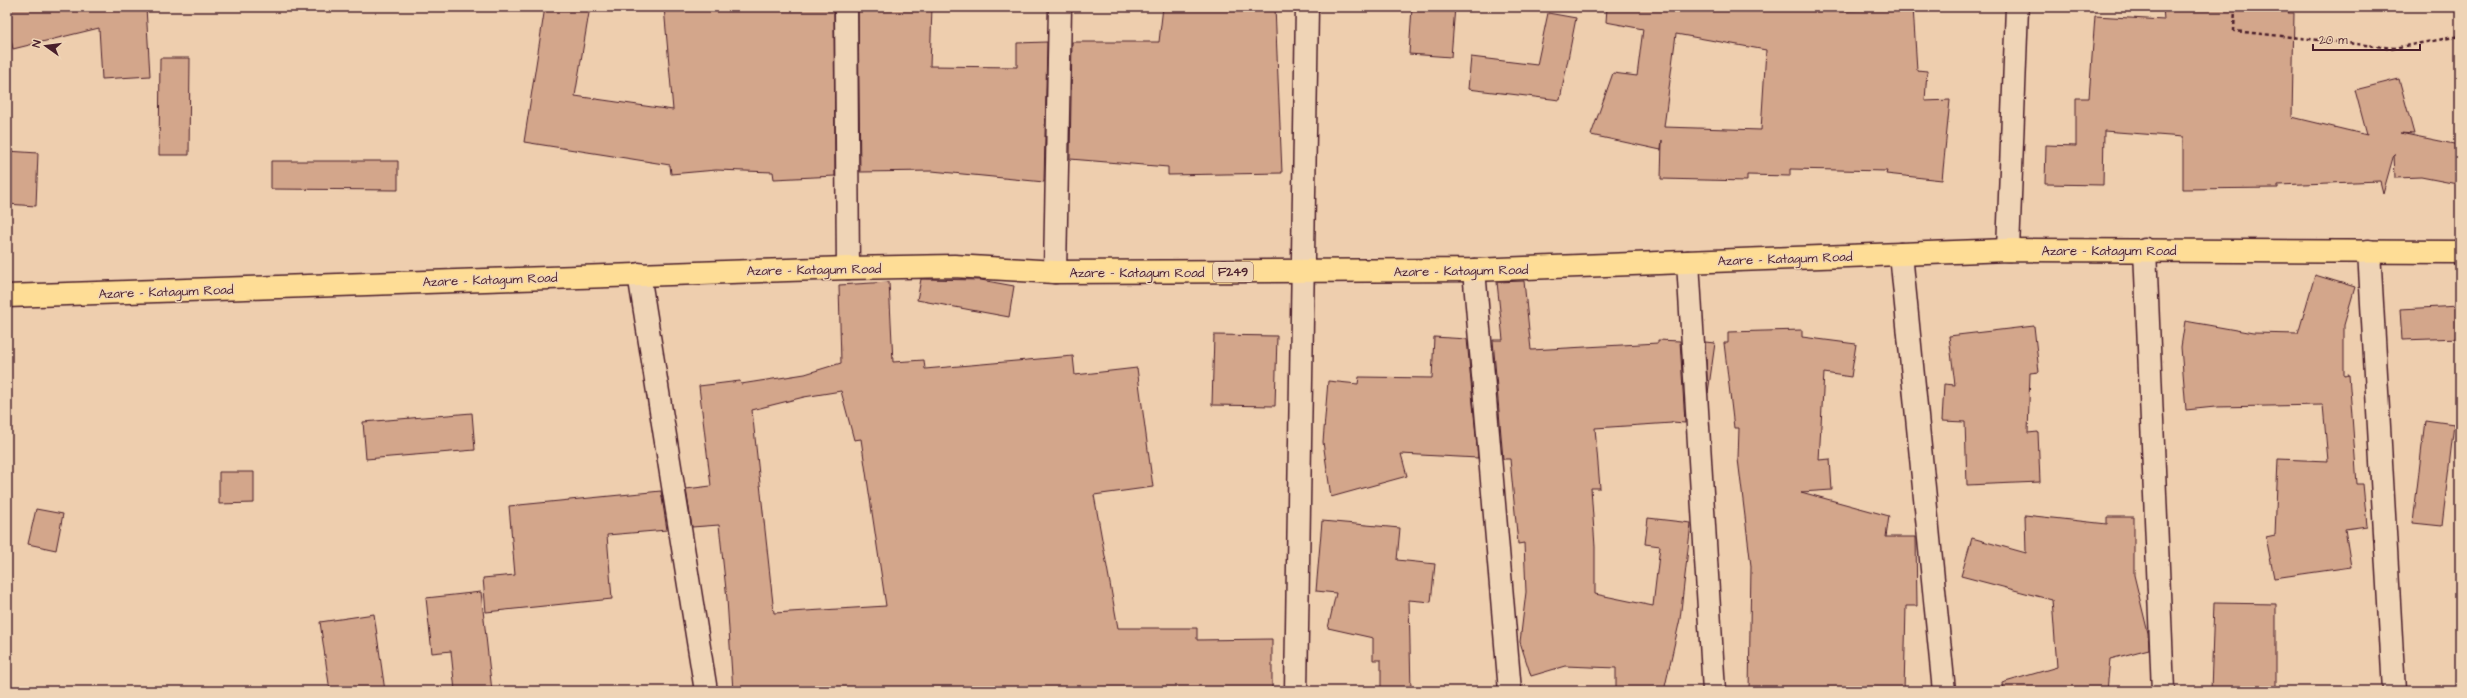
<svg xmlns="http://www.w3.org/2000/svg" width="2467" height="698" font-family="'Architects Daughter',sans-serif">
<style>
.building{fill:#d3a68b;stroke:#4a1f2b;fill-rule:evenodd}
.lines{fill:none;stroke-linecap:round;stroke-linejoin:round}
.street-casing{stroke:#4a1f2b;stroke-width:25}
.primary-casing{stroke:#4a1f2b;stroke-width:25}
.path{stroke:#4a1f2b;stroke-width:2.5;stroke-dasharray:4 3;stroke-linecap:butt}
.street{stroke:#efd4b6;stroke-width:22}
.primary{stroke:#fedd96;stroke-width:22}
.labels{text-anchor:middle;stroke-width:3;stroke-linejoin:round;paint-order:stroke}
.shield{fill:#efd4b6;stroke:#7c5555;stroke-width:1}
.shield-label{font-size:12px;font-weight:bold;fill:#4a1f2b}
.street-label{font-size:13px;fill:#4a1f2b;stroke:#efd4b6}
</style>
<rect width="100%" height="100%" fill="#eeceae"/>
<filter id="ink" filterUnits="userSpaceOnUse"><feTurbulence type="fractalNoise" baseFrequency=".025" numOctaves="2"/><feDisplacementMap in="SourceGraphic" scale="8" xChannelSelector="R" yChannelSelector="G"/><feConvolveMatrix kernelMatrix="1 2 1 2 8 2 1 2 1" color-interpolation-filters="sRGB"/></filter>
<g filter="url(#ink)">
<g class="building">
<path d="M 7,7 L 146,7 L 150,76 L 102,79 L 99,28 L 13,49 L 7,22 Z"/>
<path d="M 545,7 L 590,7 L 575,96 L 673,110 L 664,7 L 834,7 L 835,176 L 774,179 L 773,172 L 716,170 L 671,174 L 670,165 L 524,142 Z"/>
<path d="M 858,7 L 932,7 L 930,66 L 1017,67 L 1017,43 L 1047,42 L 1044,182 L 932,171 L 860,172 Z"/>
<path d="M 1163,7 L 1275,7 L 1282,173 L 1168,175 L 1168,167 L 1070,159 L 1072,42 L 1159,42 Z"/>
<path d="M 1412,7 L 1455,7 L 1451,57 L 1409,54 Z"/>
<path d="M 1607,7 L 1841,7 L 1841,11 L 1913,7 L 1917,70 L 1927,71 L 1925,101 L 1950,100 L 1942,180 L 1886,174 L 1887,171 L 1790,169 L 1790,176 L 1747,175 L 1747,181 L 1661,179 L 1662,140 L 1661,150 L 1591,135 L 1613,73 L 1637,76 L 1643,29 L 1606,22 ZM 1676,34 L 1766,50 L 1761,130 L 1664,127 Z"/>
<path d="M 2163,7 L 2289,7 L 2288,13 L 2294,13 L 2292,117 L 2367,135 L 2355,90 L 2399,79 L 2414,134 L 2400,133 L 2460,145 L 2460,166 L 2457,184 L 2421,177 L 2395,178 L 2394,154 L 2383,193 L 2380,181 L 2278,185 L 2278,188 L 2183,189 L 2183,137 L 2104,131 L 2103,185 L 2045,184 L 2046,145 L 2076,146 L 2076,98 L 2089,98 L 2095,16 L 2164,20 Z"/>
<path d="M 1548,13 L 1576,18 L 1560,100 L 1468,89 L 1471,57 L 1537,65 Z"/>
<path d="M 160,58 L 190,58 L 189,155 L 159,155 Z"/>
<path d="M 7,151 L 38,153 L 36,206 L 7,204 Z"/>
<path d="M 271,161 L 398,161 L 398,190 L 271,189 Z"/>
<path d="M 2315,275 L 2355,287 L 2344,325 L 2344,376 L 2349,375 L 2357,484 L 2363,484 L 2367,526 L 2345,529 L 2351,567 L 2274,578 L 2266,537 L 2275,535 L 2278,459 L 2328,461 L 2323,405 L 2215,407 L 2186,410 L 2181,347 L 2185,321 L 2253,333 L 2298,334 Z"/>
<path d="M 921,279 L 981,280 L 1014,286 L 1009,317 L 917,300 Z"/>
<path d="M 1524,281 L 1531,350 L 1658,343 L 1658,340 L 1680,341 L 1685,423 L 1672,422 L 1672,423 L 1595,428 L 1600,488 L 1591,488 L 1595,547 L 1595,594 L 1653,606 L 1660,546 L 1645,544 L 1648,518 L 1691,523 L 1680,619 L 1664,691 L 1616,691 L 1616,668 L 1565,666 L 1531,676 L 1520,642 L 1526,592 L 1524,543 L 1518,544 L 1510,459 L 1503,459 L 1493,340 L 1503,340 L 1497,282 Z"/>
<path d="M 889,282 L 893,362 L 924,360 L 925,369 L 1073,356 L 1075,375 L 1137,368 L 1153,487 L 1094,495 L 1118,628 L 1197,628 L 1197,640 L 1272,639 L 1272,691 L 733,691 L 727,599 L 719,525 L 692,527 L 686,489 L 711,486 L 699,386 L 740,381 L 741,384 L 805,374 L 841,363 L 839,285 ZM 841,391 L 854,440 L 861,439 L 886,606 L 774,613 L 752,410 L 804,397 Z"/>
<path d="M 2460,306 L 2460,338 L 2402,340 L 2400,309 Z"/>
<path d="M 2034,326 L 2039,372 L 2030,373 L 2028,433 L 2038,432 L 2040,482 L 1967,485 L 1965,422 L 1942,421 L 1944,384 L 1955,385 L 1949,336 Z"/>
<path d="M 1802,330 L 1802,337 L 1856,344 L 1851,377 L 1824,373 L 1819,460 L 1830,459 L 1832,490 L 1801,492 L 1889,516 L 1886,537 L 1916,537 L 1917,606 L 1906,606 L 1904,691 L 1749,691 L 1751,566 L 1738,459 L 1739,428 L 1734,428 L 1724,343 L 1728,343 L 1728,332 Z"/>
<path d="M 1214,335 L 1277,336 L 1275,406 L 1212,405 Z"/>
<path d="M 1434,337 L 1467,339 L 1478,458 L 1401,454 L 1407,476 L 1331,497 L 1323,442 L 1328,381 L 1358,384 L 1359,377 L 1432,378 Z"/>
<path d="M 1705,342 L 1715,343 L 1708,393 Z"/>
<path d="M 472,413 L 475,450 L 366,459 L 363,422 Z"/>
<path d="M 2425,420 L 2454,424 L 2442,526 L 2413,523 Z"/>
<path d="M 219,472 L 254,472 L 254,503 L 219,504 Z"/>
<path d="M 661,491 L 667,530 L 607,535 L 612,599 L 486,612 L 483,578 L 515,575 L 509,506 Z"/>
<path d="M 36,509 L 63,514 L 56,550 L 28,544 Z"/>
<path d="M 2025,515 L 2107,524 L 2107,517 L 2134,517 L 2134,575 L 2148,633 L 2149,649 L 2110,659 L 2107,691 L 2003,691 L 2002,683 L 2057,667 L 2052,600 L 1961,576 L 1972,538 L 2026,553 Z"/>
<path d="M 1322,521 L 1400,528 L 1397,560 L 1435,564 L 1431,602 L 1409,600 L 1411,691 L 1381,691 L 1381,660 L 1373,660 L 1373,638 L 1328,628 L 1336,593 L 1316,591 Z"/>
<path d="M 481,592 L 492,691 L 455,691 L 451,651 L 432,653 L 426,598 Z"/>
<path d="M 2214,603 L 2276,604 L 2276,691 L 2211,691 Z"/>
<path d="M 374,614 L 385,691 L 330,691 L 320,622 Z"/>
</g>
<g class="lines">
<g class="street-casing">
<g id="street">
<path d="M 846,7 L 848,268"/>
<path d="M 2145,249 L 2163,691"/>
<path d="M 2008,250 L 2017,7"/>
<path d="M 2369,251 L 2394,691"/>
<path d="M 1901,254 L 1944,691"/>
<path d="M 1688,262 L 1714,691"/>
<path d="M 1474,270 L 1510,691"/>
<path d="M 1055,272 L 1060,7"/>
<path d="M 639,274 L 706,691"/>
<path d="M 1296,691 L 1307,7"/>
</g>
</g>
<g class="primary-casing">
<path id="primary" d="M 7,296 L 848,268 L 954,266 L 1055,272 L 1474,270 L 2008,250 L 2460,252"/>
</g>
<path class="path" d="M 2235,7 L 2234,31 L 2394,48 L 2460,36"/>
<use href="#street" class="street"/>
<use href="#primary" class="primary"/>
</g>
</g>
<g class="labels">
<rect class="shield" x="1213" y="262" width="40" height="20" rx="3"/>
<g class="shield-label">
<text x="1233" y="276">F249</text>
</g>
<g class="street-label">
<text x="2109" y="255">Azare - Katagum Road</text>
<text transform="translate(1785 258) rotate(-2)" y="5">Azare - Katagum Road</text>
<text transform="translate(814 269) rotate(-1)" y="5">Azare - Katagum Road</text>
<text transform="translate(1461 270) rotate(-1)" y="5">Azare - Katagum Road</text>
<text x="1137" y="277">Azare - Katagum Road</text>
<text transform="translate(490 279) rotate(-2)" y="5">Azare - Katagum Road</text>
<text transform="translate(166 291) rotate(-2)" y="5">Azare - Katagum Road</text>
</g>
</g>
<rect width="2467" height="698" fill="none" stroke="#efd4b6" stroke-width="24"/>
<rect x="12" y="12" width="2443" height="674" fill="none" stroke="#4a1f2b" stroke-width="1.5" filter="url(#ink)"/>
<g transform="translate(46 46) rotate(284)" stroke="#efd4b6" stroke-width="3" paint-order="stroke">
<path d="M0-3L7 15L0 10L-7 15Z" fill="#4a1f2b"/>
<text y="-6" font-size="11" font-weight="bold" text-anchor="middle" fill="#4a1f2b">N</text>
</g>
<path d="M2313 44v6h107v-6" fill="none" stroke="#4a1f2b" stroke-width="2"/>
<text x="2319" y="44" font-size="12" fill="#4a1f2b" stroke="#efd4b6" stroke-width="3" paint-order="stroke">20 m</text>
</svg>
